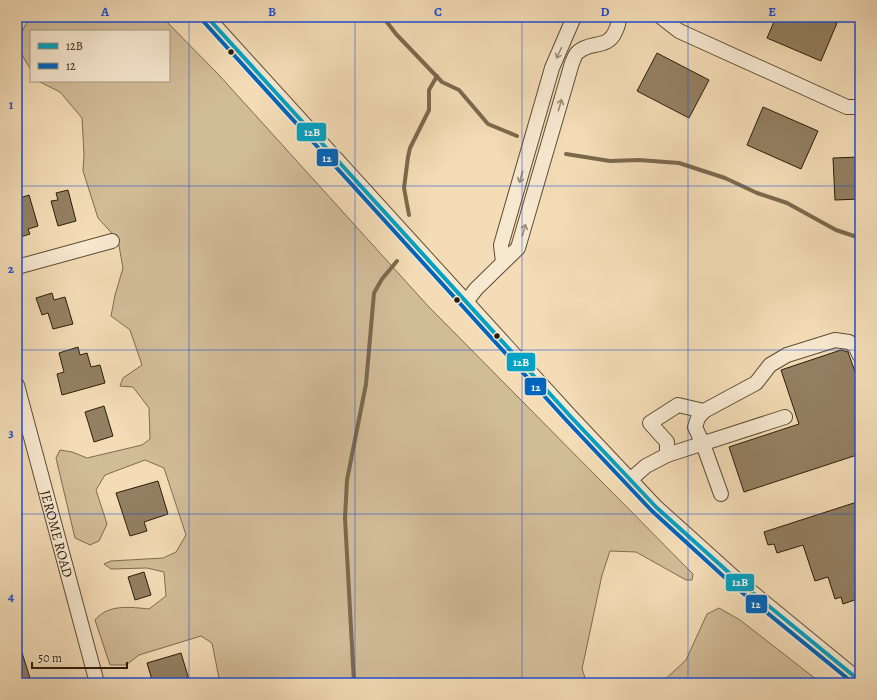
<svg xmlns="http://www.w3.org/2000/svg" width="877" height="700" font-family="Alegreya,serif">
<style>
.green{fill:#d1bc98;stroke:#7e6c50}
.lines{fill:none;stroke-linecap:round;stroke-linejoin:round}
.stream{stroke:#7b694d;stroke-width:4}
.building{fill:#938062;stroke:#2c1d08}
.minor-casing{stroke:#5e4d34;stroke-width:16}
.minor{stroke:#f7e8d0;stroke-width:14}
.bus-1-casing{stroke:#f7e8d0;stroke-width:7}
.bus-2-casing{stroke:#f7e8d0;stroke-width:7}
.bus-1{stroke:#02a2c4;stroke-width:4}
.bus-2{stroke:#0065bd;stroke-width:4}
.oneway{stroke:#9c8d76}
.grid{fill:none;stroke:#1d4ed8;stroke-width:1;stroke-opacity:0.55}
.bus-dot{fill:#2c1d08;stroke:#f7e8d0;stroke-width:1.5}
.labels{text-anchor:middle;stroke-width:3.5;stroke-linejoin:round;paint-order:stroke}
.street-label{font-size:14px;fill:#2c1d08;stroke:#f7e8d0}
.line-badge{stroke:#f7e8d0;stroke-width:1.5}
.badge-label{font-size:11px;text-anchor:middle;font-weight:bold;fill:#fff}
.neatline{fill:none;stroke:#1d4ed8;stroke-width:1.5}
.grid-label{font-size:13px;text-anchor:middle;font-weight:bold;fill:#1d4ed8}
</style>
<rect width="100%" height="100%" fill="#f3dcb6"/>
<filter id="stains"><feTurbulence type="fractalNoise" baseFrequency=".005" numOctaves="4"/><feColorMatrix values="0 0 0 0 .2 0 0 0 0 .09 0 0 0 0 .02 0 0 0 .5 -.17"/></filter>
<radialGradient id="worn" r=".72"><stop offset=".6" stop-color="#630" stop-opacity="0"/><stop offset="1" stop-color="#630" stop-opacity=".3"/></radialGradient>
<g class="green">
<path d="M 30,17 L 162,17 L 219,75 L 428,306 L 693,574 L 692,580 L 686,580 L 636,552 L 610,551 L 602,575 L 582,669 L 587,683 L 220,683 L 212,643 L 201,636 L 139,655 L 126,665 L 110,665 L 95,620 C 108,604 130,607 149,609 L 166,596 L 164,572 L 147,568 L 111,569 L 104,564 L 111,561 L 163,558 L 176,552 L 186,535 L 164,468 L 145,460 L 105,475 L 96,490 L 107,524 L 99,541 L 90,545 L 75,538 L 56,458 L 60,450 L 72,452 L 87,458 L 142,445 L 150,439 L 149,408 L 133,387 L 120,386 L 123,378 L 142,365 L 130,330 L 111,316 L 115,295 L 123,268 L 118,240 L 98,218 L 83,171 L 84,154 L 82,118 L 60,92 L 38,81 L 169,81 L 169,31 L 31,31 L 31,70 C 16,46 15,42 30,17 Z"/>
<path d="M 719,608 L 740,620 L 821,683 L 661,683 L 686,660 L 707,614 Z"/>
</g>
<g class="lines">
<g class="stream">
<path d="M 383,17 L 396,34 L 442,82 L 459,90 L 488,124 L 517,136"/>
<path d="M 566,154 L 610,161 L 639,160 L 679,163 L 725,178 L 757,193 L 787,203 L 836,230 L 860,238"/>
<path d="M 409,215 L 404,188 L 408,157 L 410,148 L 429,110 L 429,90 L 437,76"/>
<path d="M 354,683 L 345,518 L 347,480 L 366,384 L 374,293 L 382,279 L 397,261"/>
</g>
</g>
<g class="building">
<path d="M 776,17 L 823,17 L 837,23 L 821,61 L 767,38 Z"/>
<path d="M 657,53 L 709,80 L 689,118 L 637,91 Z"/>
<path d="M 763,107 L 818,131 L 801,169 L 747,145 Z"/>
<path d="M 860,157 L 860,199 L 835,200 L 833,158 Z"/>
<path d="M 68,190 L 76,221 L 58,226 L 51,201 L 58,200 L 56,193 Z"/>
<path d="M 29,195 L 38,226 L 28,229 L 30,234 L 17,238 L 17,209 L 20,208 L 17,199 Z"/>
<path d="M 52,293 L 54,300 L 65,297 L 73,324 L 53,329 L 48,313 L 42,315 L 36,298 Z"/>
<path d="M 78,347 L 80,355 L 87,353 L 91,367 L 100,365 L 105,383 L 62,395 L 57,374 L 64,372 L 59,353 Z"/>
<path d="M 841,350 L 848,352 L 860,386 L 860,454 L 744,492 L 729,447 L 799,424 L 781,370 Z"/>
<path d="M 104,406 L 113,436 L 94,442 L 85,412 Z"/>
<path d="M 158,481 L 168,514 L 144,522 L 147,531 L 130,536 L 116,493 Z"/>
<path d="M 860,501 L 860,598 L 843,604 L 841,597 L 835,599 L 828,577 L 815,581 L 803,545 L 777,553 L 774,544 L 768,545 L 764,532 Z"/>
<path d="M 144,572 L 151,595 L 135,600 L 128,577 Z"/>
<path d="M 19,643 L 30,678 L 17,682 L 17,644 Z"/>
<path d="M 181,653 L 190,683 L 153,683 L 147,663 Z"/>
</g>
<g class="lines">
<g class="minor-casing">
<g id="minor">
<path d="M 207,17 L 571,417 L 656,507 L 737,580 L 860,681"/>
<path d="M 661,17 L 679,31 L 847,107 L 860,107"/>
<path d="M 503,262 L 501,245 L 552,68 L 574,17"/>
<path d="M 17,267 L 112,241"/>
<path d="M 466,302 L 476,289 L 518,248 L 572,63 C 574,59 575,54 578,52 C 590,41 608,49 615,32 C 618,26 619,23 618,17"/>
<path id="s1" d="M 17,385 L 97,683"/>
<path d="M 704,411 L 698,418 L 695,427 L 703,444 L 721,494"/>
<path d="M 667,455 L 785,417"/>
<path d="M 630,480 L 646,466 L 667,455 L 667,442 L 650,423 L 678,405 L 704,411 L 756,383 L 770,365 L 787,355 L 835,340 L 849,342 L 855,346 L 860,356"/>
</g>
</g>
<use href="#minor" class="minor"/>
<g class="bus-1-casing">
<path id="bus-1" d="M 207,17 L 571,417 L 656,507 L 737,580 L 860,681"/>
</g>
<g class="bus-2-casing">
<path id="bus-2" d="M 203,21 L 567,421 L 652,511 L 733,585 L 853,683"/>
</g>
<use href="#bus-1" class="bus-1"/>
<use href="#bus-2" class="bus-2"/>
</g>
<defs><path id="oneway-shaft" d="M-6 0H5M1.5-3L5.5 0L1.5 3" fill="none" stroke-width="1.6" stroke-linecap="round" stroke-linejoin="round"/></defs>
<g class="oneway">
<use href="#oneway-shaft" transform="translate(559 53) rotate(115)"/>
<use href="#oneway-shaft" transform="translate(560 105) rotate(-74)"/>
<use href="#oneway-shaft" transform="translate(521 177) rotate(106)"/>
<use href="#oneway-shaft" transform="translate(524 230) rotate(-74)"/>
</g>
<path class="grid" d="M 189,17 L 189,683M 355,17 L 355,683M 522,17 L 522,683M 688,17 L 688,683M 17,186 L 860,186M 17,350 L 860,350M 17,514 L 860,514"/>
<g class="bus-dot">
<circle cx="231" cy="52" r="3.5"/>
<circle cx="457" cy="300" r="3.5"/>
<circle cx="497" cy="336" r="3.5"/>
</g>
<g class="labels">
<g class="street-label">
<text dy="5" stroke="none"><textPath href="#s1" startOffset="154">JEROME ROAD</textPath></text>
</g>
</g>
<g class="line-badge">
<rect x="296" y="122" width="31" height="20" rx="4" fill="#02a2c4"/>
<rect x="316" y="148" width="23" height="19" rx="4" fill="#0065bd"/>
<rect x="506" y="352" width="30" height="20" rx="4" fill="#02a2c4"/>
<rect x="524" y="377" width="23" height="19" rx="4" fill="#0065bd"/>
<rect x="725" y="573" width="30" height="19" rx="4" fill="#02a2c4"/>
<rect x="745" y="594" width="23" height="20" rx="4" fill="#0065bd"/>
</g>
<g class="badge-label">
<text x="312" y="136">12B</text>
<text x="327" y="162">12</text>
<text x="521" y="366">12B</text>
<text x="536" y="391">12</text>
<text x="740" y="586">12B</text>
<text x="756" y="608">12</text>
</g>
<rect width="877" height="700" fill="none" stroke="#f3dcb6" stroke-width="44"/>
<rect x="30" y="30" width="140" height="52" fill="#f7e8d0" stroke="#a69780"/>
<rect x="38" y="43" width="20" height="6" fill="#02a2c4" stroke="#a69780"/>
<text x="66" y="50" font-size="12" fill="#2c1d08">12B</text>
<rect x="38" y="63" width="20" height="6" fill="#0065bd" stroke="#a69780"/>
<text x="66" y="70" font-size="12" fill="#2c1d08">12</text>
<path d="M32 662v6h95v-6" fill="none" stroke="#2c1d08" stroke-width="2"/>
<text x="38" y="662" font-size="12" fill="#2c1d08" stroke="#f7e8d0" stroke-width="3" paint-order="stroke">50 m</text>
<rect x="22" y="22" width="833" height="656" class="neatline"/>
<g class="grid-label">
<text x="105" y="16">A</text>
<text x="272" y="16">B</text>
<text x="438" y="16">C</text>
<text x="605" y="16">D</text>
<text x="772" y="16">E</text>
<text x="11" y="109">1</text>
<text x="11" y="273">2</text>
<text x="11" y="437">3</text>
<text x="11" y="601">4</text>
</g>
<rect width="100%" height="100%" filter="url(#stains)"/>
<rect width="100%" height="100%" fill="url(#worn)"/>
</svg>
